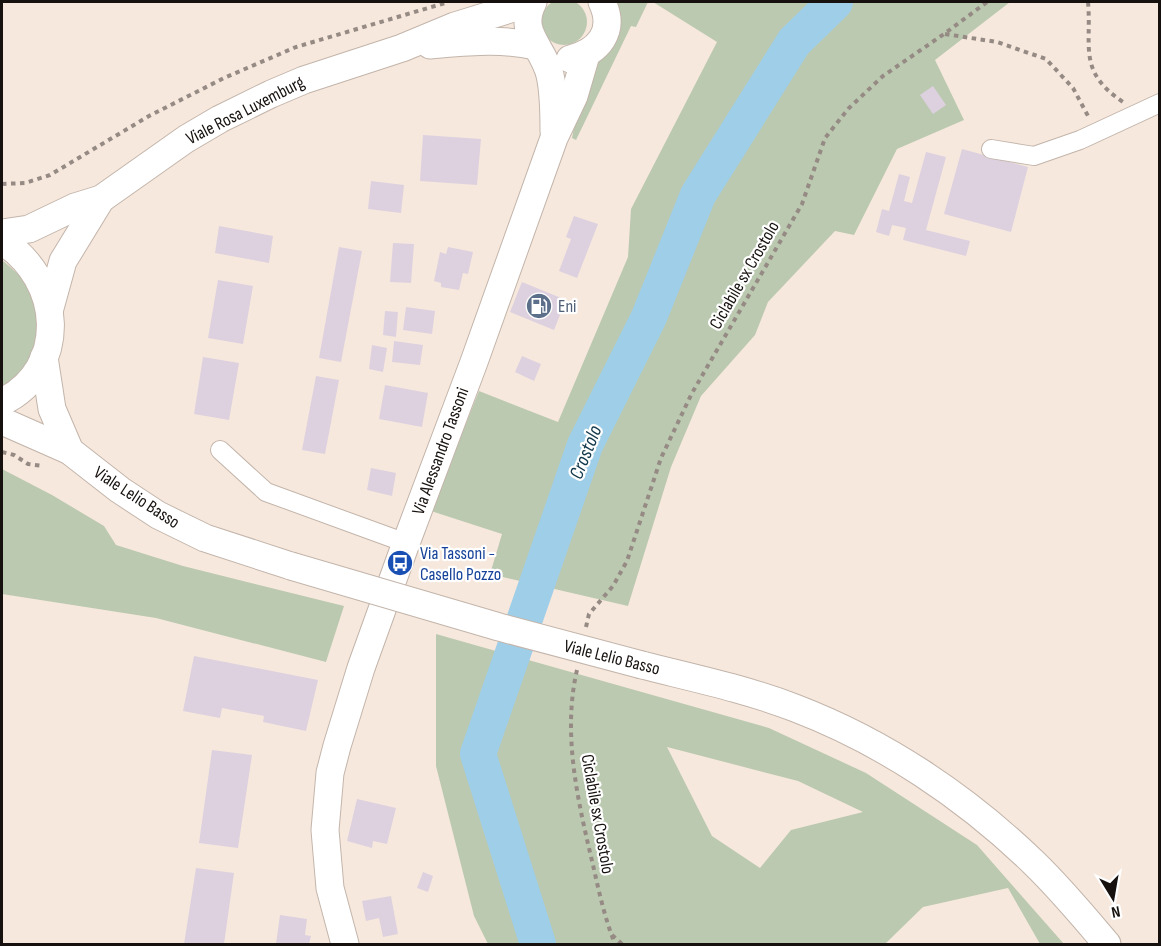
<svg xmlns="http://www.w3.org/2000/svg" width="1161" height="946" font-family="'Sofia Sans Condensed',sans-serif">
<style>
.green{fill:#bbc9b0;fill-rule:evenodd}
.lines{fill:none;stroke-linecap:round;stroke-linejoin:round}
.river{stroke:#9fcee8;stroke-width:36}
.building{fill:#ddd1df}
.street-casing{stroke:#c3b5ab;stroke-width:20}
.secondary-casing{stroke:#c3b5ab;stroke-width:29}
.path{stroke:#968b84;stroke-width:4;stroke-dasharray:4.5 4.5;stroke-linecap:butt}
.street{stroke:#fff;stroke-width:18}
.secondary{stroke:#fff;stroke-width:27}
.secondary-bridge-casing{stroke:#c3b5ab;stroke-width:29;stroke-linecap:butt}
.secondary-bridge{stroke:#fff;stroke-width:27}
.labels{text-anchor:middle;stroke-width:4.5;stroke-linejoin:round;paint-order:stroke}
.street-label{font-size:18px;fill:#16110e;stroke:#fff}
.service-label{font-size:18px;fill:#4e5e75;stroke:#fff;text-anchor:start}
.transit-label{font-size:18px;fill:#164399;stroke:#fff;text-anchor:start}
.water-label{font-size:20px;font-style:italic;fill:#133a4c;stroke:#fff}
</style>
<rect width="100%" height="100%" fill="#f7e8dd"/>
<g class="green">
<circle cx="564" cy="22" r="23"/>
<path d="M 618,2 L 648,2 L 636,27 L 631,26 L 576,140 L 572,138 L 575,122 L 597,63 L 605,56 L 612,47 Z"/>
<path d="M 653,2 L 1010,2 L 935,60 L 964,120 L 897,149 L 854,235 L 835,231 L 768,302 L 755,335 L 701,396 L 671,467 L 628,606 L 490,574 L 502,534 L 431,511 L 479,391 L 558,422 L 628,257 L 631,209 L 717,42 Z"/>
<path d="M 2,260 C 14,270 25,279 32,294 C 47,326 34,373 2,388 Z"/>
<path d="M 2,469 L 52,495 L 104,526 L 116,545 L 183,566 L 344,606 L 326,662 L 156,618 L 2,594 Z"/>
<path d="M 436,634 L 769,728 L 866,773 L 977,845 L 1064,944 L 1040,944 L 1008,888 L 923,907 L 885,944 L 617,944 L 615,943 L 615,944 L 488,944 L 474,916 L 436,766 ZM 667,747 L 798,781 L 863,812 L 791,830 L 760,868 L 712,836 Z"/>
</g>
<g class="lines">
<path class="river" d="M 538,944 L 478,754 L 585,445 L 649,317 L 698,195 L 794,42 L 835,2"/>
</g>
<g class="building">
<path d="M 933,86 L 946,105 L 933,114 L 920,95 Z"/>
<path d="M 423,135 L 481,139 L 477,185 L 420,181 Z"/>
<path d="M 962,149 L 1028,167 L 1011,232 L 944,214 Z"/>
<path d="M 926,152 L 946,157 L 926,230 L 970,241 L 966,256 L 903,240 L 906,228 L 892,225 L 889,236 L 876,232 L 882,209 L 889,211 L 899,174 L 910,177 L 904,201 L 912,203 Z"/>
<path d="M 371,181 L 404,185 L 401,213 L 368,209 Z"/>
<path d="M 574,216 L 598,224 L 577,278 L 559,271 L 571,239 L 566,237 Z"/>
<path d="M 219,226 L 273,236 L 269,263 L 215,253 Z"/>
<path d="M 393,243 L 414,244 L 411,283 L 390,282 Z"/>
<path d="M 339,247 L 362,251 L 341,362 L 319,358 Z"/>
<path d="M 448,247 L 473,252 L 468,274 L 463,273 L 459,290 L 441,287 L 441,283 L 434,281 L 440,252 L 446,254 Z"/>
<path d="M 218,280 L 253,286 L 243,344 L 208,338 Z"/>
<path d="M 522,282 L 566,300 L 554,330 L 510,312 Z"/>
<path d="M 406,307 L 435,311 L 432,334 L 403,330 Z"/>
<path d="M 385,311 L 398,312 L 396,337 L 383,335 Z"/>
<path d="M 394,341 L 423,345 L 420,365 L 392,362 Z"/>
<path d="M 372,345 L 387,348 L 383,372 L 369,369 Z"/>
<path d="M 522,356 L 541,364 L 534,381 L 515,372 Z"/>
<path d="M 203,357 L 239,363 L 229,420 L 194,414 Z"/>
<path d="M 316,376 L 339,380 L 325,454 L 302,450 Z"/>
<path d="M 385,385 L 428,393 L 422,427 L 379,419 Z"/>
<path d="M 371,468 L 396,473 L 392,496 L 367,490 Z"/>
<path d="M 194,656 L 318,680 L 306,731 L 263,722 L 264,716 L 222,708 L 220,718 L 183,711 Z"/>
<path d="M 212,750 L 252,755 L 238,848 L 199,843 Z"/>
<path d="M 357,799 L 396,808 L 387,844 L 373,841 L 372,848 L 347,841 Z"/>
<path d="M 196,868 L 234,873 L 224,944 L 184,944 Z"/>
<path d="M 423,872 L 433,876 L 428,892 L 417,888 Z"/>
<path d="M 391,896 L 398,934 L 383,937 L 379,918 L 366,921 L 362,901 Z"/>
<path d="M 280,915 L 307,919 L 305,935 L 311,936 L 309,944 L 276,944 Z"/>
</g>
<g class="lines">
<g class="street-casing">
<g id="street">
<path d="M 991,149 L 1034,156 L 1080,140 L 1160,103"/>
<path d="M 220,450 L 266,492 L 406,543"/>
</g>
</g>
<g class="secondary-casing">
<g id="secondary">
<path d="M 533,2 C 517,33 543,46 550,75 C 554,93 554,112 554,131"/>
<path d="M 430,45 C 467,42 500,38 536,46"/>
<path d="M 570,59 C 599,52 616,31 602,2"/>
<path d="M 2,233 L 29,229 L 75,207 L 101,199 L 186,139 L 220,119 L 271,94 L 304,80 L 402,48 L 455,26 L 510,9 L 525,2"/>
<path d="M 2,241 C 63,279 70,369 2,402"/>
<path d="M 50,308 L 63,261 L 101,199"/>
<path d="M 44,357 L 52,409 L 70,451"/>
<path d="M 2,421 L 70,451 L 120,490 L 158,515 L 205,538 L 291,566"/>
<path d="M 642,665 C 693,678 746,689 795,708 C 884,742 966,797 1034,863 C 1060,888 1084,917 1107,944"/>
<path d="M 345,944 L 330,888 L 325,830 L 330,773 L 337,746 L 361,668 L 406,543 L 474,362 L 554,138 L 574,96 L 586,55"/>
</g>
</g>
<g class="path">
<path d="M 1088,2 C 1092,47 1077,71 1123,102"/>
<path d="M 945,34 L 997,42 L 1046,59 L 1073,88 L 1088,116"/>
<path d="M 2,184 L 25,183 L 50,175 L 149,116 L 224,78 L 296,47 L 445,3"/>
<path d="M 2,452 L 14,455 L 28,464 L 43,466"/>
<path d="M 586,627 L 589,614 L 613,586 L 627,561 L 661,458 L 692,393 L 802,204 L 825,138 L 849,108 L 883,76 L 944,34 L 987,2"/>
<path d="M 577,670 C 562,734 578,802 593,865 C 599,892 605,919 615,944"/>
<path d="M 612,935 L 622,944"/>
</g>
<use href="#street" class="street"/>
<use href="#secondary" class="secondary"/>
<g class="secondary-bridge-casing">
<path id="secondary-bridge" d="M 291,566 L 499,627 L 642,665"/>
</g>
<use href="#secondary-bridge" class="secondary-bridge"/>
</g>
<defs>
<g id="fuel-disc" transform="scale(1.35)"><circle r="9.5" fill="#5c6f8a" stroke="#fff"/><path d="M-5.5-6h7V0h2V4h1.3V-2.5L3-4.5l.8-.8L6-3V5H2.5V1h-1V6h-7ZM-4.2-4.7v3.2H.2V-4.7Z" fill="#fff"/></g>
<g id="bus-disc" transform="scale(1.35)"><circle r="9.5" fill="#1a4fb4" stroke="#fff"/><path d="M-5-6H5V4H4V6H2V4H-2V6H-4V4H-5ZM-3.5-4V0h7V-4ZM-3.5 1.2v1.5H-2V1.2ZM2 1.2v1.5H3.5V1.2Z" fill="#fff"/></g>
</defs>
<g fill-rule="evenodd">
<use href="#fuel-disc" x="539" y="306"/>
<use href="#bus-disc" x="400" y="563"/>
</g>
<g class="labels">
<g class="street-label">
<text transform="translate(245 110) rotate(-27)" y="6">Viale Rosa Luxemburg</text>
<text transform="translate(744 275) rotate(-60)" y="6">Ciclabile sx Crostolo</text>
<text transform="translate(440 451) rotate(-70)" y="6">Via Alessandro Tassoni</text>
<text transform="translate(137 497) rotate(33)" y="6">Viale Lelio Basso</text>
<text transform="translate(612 657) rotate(14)" y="6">Viale Lelio Basso</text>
<text transform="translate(598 814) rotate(80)" y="6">Ciclabile sx Crostolo</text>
</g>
<g class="service-label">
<text x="558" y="312">Eni</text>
</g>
<g class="transit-label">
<text x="420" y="559">Via Tassoni -<tspan x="420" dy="21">Casello Pozzo</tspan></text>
</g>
<g class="water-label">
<text transform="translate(585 452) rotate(-68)" y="7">Crostolo</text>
</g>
</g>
<rect width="1161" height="946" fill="none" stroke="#16110e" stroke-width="6"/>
<g transform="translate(1113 898) rotate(169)" stroke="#ffffff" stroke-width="4.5" paint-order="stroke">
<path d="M0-4.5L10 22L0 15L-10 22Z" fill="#16110e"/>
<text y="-9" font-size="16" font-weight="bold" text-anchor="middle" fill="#16110e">N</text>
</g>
</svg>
